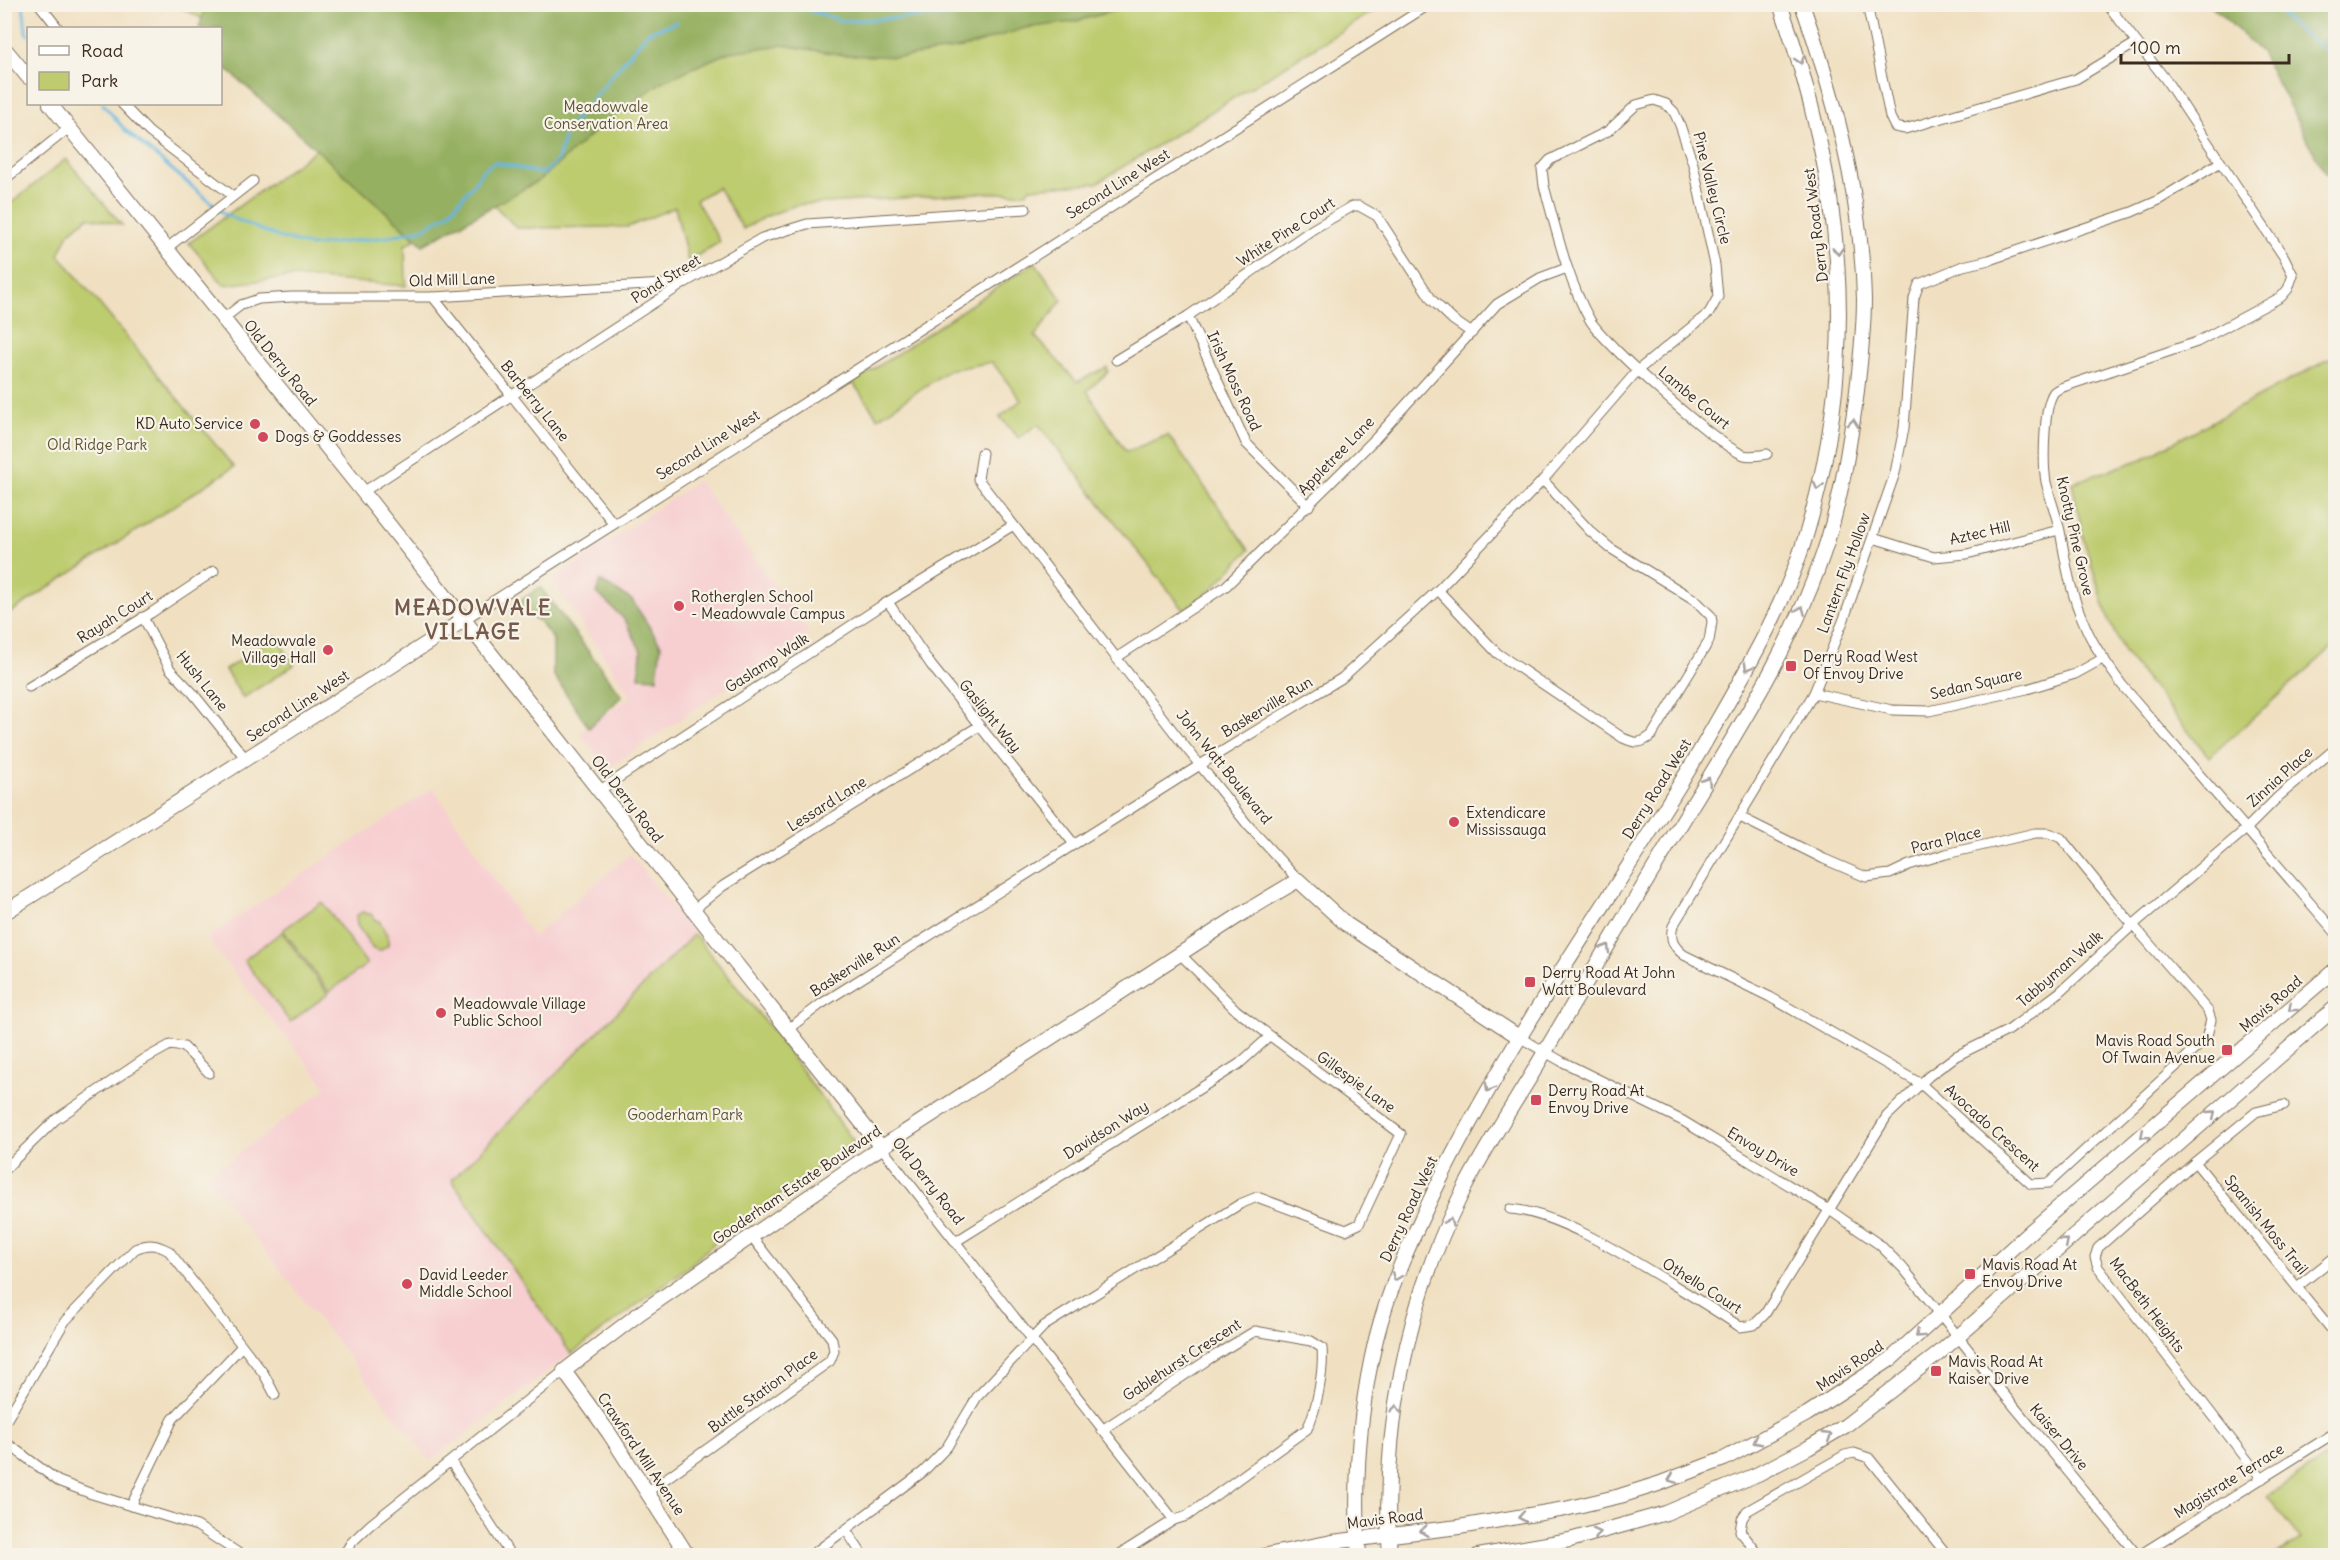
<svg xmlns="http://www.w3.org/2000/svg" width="2340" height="1560" font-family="Delius,sans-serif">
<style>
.built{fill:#f7cfd1}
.green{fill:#becc6f;stroke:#7c7b46;stroke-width:1.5}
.forest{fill:#96b062;stroke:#686d40;stroke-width:1.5}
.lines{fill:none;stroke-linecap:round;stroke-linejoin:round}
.stream{stroke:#64b7e0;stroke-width:3}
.street-casing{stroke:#7a6a57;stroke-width:11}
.secondary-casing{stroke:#7a6a57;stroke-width:16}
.street{stroke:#fff;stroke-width:9}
.secondary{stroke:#fff;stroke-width:14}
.oneway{stroke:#a79f9a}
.poi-dot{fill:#d1495b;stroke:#f7f3e8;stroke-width:2}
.labels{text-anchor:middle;stroke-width:4.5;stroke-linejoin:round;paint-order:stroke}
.park-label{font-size:15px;fill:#5c5232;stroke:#f7f3e8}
.street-label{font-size:15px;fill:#3b2a1e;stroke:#f7f3e8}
.poi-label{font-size:15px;fill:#3b2a1e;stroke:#f7f3e8;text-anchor:start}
.district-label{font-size:21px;font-weight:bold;letter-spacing:1.5px;fill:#765b4c;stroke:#f7f3e8}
</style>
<rect width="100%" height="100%" fill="#f7f3e8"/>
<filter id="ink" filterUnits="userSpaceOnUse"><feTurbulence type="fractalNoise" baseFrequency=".0167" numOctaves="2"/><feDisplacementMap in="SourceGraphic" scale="12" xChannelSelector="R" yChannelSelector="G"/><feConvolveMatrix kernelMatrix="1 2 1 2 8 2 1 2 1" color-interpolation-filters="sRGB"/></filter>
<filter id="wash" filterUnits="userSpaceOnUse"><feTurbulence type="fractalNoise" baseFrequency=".008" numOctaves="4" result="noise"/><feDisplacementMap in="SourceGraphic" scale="24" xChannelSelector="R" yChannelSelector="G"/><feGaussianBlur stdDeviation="1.35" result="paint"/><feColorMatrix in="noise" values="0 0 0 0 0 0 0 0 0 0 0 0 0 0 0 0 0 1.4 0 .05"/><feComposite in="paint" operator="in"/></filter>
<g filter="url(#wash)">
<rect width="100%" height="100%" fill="#f0e0c1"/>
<g class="built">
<path d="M 698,481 L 808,632 L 607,769 L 580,733 L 631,696 L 551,580 Z"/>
<path d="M 433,788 L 533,937 L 630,854 L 694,934 L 452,1180 L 571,1354 L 430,1461 L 207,1177 L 327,1088 L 206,938 Z"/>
</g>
<g class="green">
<path d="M 176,5 L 1383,5 L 1097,183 L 1030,188 L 1026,193 L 978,193 L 796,205 L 765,217 L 743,229 L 718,187 L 696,200 L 720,242 L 688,261 L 675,207 L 628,227 L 517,228 L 488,199 L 405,245 L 406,286 L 292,277 L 224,285 L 189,243 L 321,146 L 220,28 Z"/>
<path d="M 66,159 L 122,225 L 88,217 L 69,233 L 59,255 L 234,467 L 5,616 L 5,208 Z"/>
<path d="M 1035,262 L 1062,300 L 1035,336 L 1077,382 L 1107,367 L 1108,372 L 1087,391 L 1126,452 L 1168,435 L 1249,550 L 1213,588 L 1184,610 L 1038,424 L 1019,438 L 1000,417 L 1021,400 L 992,362 L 949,370 L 878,418 L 853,383 Z"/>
<path d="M 2335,356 L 2335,645 L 2209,757 L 2124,652 L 2109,621 L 2084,541 L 2072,483 L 2142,459 Z"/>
<path d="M 276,636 L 294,665 L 243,698 L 225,670 Z"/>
<path d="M 322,902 L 367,964 L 329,992 L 283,930 Z"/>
<path d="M 362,912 L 372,915 L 375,920 L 379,921 L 388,937 L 388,945 L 380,951 L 373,949 L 357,925 L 356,916 Z"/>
<path d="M 282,932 L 328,994 L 290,1022 L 244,960 Z"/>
<path d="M 694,934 L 775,1034 L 854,1142 L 724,1234 L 689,1266 L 571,1354 L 452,1180 Z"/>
<path d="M 2335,1452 L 2335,1555 L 2276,1555 L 2301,1540 L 2267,1496 Z"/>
</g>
<g class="forest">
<path d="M 206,5 L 206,4 L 1137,5 L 1073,22 L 1025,28 L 962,48 L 903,57 L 844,55 L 782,45 L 729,52 L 663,81 L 605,122 L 540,180 L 423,245 L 221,64 L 220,28 L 199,28 Z"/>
<path d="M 2211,5 L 2335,5 L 2335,184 L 2322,168 L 2261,52 Z"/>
<path d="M 600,581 L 632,600 L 661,645 L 657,678 L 639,677 L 641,651 L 625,620 L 597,593 Z"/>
<path d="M 540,587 L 622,696 L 589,728 L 553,674 L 553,639 L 538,620 L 510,608 Z"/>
</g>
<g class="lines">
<g class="stream">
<path d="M 23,4 L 26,32 L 28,35"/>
<path d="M 791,4 L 842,21 L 965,14 L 1004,4"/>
<path d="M 2274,4 L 2291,25 L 2328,52 L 2336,60"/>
<path d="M 721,7 L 728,4"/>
<path d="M 103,104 L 125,130 L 226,215 L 278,237 L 311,246 L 386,237 L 423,229 L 449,213 L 472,186 L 483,170 L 495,162 L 543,174 L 558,160 L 566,131 L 648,32 L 677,22"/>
</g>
</g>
</g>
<g filter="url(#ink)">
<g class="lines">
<g class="street-casing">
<g id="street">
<path d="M 39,4 L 58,28"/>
<path d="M 1867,4 L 1890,117 L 1895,127 L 1905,129 L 2076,79 L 2136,43"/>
<path d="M 2107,4 L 2166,80 L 2284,257 L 2293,275 L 2288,289 L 2281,297 L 2197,342 L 2066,386 C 2063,387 2057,389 2054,392 C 2043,406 2043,465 2046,482 C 2050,498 2056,514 2060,531 C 2066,563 2070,593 2084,623 C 2093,646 2108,665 2122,685 L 2336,933"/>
<path d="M 122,104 L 149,132 L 233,196"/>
<path d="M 4,180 L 69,128"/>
<path d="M 167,248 L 253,181"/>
<path d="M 433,297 L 614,524"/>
<path d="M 1188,316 L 1246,443 L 1309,506"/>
<path d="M 223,319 L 241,305 L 259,299 L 292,297 L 433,297 L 683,283"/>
<path d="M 1116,360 L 1188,316 L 1313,229 L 1353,206 L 1359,206 L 1377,216 L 1432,300 L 1453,320 L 1472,333"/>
<path d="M 982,453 L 978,479 L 1183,744 L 1247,824 L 1298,880"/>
<path d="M 363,492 L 686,282 L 762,238 L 807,224 L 1026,209"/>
<path d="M 1873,538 L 1934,557 L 1967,554 L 2059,530"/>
<path d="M 1438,590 L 1497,653 L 1623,738 C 1636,744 1641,744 1652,735 L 1709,641 L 1712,622 L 1711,616 L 1695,600 L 1610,548 L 1590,531 L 1543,480"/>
<path d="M 888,602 L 931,665 L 1074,844"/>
<path d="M 143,617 L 170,669 L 192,692 L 246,759"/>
<path d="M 462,621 L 1430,4"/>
<path d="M 1116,658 L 1226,586 L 1375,439 L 1497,304 L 1540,278 L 1567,268"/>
<path d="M 29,687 L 151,613 L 214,571"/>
<path d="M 1814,693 L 1892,710 L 1929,711 L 2027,689 L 2075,674 L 2104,658"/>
<path d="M 600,790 L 881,606 L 1012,526"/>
<path d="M 1740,817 L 1824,859 L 1866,877 L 1890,874 L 1909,865 L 1946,854 L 2035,833 L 2049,833 L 2061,838 L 2112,901 L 2208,1011 L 2211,1020 L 2206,1039 L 2049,1183 L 2031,1184 L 1921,1084 L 1770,997 L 1684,955 C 1674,947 1669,940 1673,926 L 1814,693 L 1844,619 L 1895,473 L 1904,428 L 1914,298 L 1919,284 L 1963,266 L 1989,260 L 2132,212 L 2157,201 L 2219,163"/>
<path d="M 693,910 L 723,886 L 979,726"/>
<path d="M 787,1030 L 821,1004 L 1200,765 L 1342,678 L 1438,590 L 1543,480 L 1638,370 L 1709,313 L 1718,297 L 1715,265 L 1693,164 L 1680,125 L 1674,112 L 1666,104 L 1654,100 L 1636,105 L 1608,131 L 1550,160 L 1542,169 L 1544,186 C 1557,232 1567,279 1590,320 C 1603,343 1720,448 1744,455 C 1751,457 1761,455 1767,454"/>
<path d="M 1519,1037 L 1561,1061 L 1683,1121 L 1828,1209 L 1880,1245 L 1903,1268 L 1933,1305 L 1993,1381 L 2138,1556"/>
<path d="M 881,1147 L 1174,1520"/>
<path d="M 2195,1162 L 2336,1335"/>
<path d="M 4,1170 L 55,1120 L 143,1060 L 170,1045 L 184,1047 L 209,1073"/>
<path d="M 1510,1209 C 1559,1213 1627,1257 1669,1282 C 1693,1297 1717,1311 1740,1327 L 1754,1325 L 1765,1314 L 1887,1116 L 1929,1076 L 1956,1056 L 2009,1030 L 2060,992 L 2133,925 L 2245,830 L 2279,796 L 2336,748"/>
<path d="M 955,1242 L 1239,1064 L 1269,1037"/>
<path d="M 2297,1287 L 2336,1256"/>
<path d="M 4,1424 L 65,1321 L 135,1249 C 149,1243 156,1244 169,1251 L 264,1374 L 275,1395"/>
<path d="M 1102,1430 L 1209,1359 L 1255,1331 L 1311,1341 L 1322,1348 C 1324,1371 1317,1409 1307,1429 L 1187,1516 L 1174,1520 L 1117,1556"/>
<path d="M 4,1441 L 58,1481 L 92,1494 L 197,1526 L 243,1556"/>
<path d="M 451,1462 L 511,1556"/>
<path d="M 2262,1479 L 2098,1267 L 2095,1257 L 2098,1248 L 2195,1162 L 2256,1112 L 2284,1105"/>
<path d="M 647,1492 L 830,1361 L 834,1351 L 832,1339 L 752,1237"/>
<path d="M 131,1506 L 173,1419 L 242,1346"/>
<path d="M 846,1530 L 863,1556"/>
<path d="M 343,1556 L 351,1543 L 371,1524 L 564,1371"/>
<path d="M 810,1556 L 923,1472 L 947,1447 L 977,1397 L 1044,1326 L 1240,1204 L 1257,1197 L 1346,1230 L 1359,1224 L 1401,1134 L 1236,1010 L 1180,954"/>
<path d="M 1760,1556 L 1740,1531 L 1742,1519 L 1747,1511 L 1845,1455 L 1854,1453 L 1869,1458 L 1948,1556"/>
<path d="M 2138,1556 L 2336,1432"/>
</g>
</g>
<g class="secondary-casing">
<g id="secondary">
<path d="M 4,48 L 28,77"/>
<path d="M 50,104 L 363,492 L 881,1147"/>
<path d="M 4,913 L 462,621"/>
<path d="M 688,1556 L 609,1433 L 564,1371 L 640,1313 L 868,1156 L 1240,915 L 1298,880 L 1346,924 L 1519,1037"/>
<path d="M 1263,1556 L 1332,1542 L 1459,1527 L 1565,1509 L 1620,1496 L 1658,1484 L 1724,1459 L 1807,1414 L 1891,1359 L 2032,1230 L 2336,969"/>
<path d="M 1359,1556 C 1354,1483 1359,1409 1376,1339 C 1389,1287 1412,1238 1435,1190 C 1510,1036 1613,898 1700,751 C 1740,681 1784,610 1807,532 C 1861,349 1843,182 1780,4"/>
<path d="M 1390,1556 C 1381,1435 1406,1305 1460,1197 C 1481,1154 1507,1115 1532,1074 C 1584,985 1637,896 1691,807 C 1743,722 1798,636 1828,539 C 1842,493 1849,447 1856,399 C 1860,366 1864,333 1864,299 C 1862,202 1835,96 1802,4"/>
<path d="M 1478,1556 L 1570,1540 L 1666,1513 L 1758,1474 L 1808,1448 L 1845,1426 L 1938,1354 L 2336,1007"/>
</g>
</g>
<use href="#street" class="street"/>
<use href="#secondary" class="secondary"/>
</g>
<defs><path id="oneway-chevron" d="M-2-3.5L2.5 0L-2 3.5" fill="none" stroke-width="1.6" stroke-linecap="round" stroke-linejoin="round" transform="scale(1.5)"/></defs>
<g class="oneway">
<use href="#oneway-chevron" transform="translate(1800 60) rotate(73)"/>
<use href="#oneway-chevron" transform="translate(1838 251) rotate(87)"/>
<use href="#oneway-chevron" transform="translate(1853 423) rotate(-83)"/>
<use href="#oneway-chevron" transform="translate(1818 486) rotate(104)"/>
<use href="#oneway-chevron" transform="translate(1801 610) rotate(-67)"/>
<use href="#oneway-chevron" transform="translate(1748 667) rotate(117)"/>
<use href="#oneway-chevron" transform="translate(1707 781) rotate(-59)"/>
<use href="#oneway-chevron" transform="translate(1606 948) rotate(-59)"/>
<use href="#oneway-chevron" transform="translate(2292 1008) rotate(138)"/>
<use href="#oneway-chevron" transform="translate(1489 1088) rotate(120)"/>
<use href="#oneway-chevron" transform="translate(2212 1114) rotate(-41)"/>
<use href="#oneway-chevron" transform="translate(2144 1135) rotate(140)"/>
<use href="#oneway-chevron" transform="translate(1449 1222) rotate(-67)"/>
<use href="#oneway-chevron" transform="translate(2065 1242) rotate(-41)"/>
<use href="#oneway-chevron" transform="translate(1396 1277) rotate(111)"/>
<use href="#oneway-chevron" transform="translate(1919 1334) rotate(138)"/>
<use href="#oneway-chevron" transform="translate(1396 1409) rotate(-83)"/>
<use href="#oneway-chevron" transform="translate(1828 1436) rotate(-31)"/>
<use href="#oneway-chevron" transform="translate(1757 1441) rotate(152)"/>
<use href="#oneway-chevron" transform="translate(1672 1479) rotate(159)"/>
<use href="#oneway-chevron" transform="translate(1522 1517) rotate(170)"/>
<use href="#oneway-chevron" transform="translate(1424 1531) rotate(174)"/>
<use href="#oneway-chevron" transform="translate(1597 1533) rotate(-14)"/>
</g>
</g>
<g class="poi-dot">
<circle cx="255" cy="424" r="6"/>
<circle cx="263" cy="437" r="6"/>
<circle cx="679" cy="606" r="6"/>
<circle cx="328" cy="650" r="6"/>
<rect x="1785" y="660" width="12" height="12" rx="3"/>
<circle cx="1454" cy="822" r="6"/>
<rect x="1524" y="976" width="12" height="12" rx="3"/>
<circle cx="441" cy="1013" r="6"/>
<rect x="2221" y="1044" width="12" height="12" rx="3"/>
<rect x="1530" y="1094" width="12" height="12" rx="3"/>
<rect x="1964" y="1268" width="12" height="12" rx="3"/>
<circle cx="407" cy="1284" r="6"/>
<rect x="1930" y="1365" width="12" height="12" rx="3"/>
</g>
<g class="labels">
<g class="park-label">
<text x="606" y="112">Meadowvale<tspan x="606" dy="17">Conservation Area</tspan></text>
<text x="97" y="450">Old Ridge Park</text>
<text x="685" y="1120">Gooderham Park</text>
</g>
<g class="street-label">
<text transform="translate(1118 184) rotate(-32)" y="5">Second Line West</text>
<text transform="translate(1712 188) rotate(76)" y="5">Pine Valley Circle</text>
<text transform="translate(1816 225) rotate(-97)" y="5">Derry Road West</text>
<text transform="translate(1286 232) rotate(-33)" y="5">White Pine Court</text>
<text transform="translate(666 279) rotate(-32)" y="5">Pond Street</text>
<text transform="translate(452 280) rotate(-2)" y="5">Old Mill Lane</text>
<text transform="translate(280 363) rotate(51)" y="5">Old Derry Road</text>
<text transform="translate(1234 381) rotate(65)" y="5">Irish Moss Road</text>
<text transform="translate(1694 398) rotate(40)" y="5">Lambe Court</text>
<text transform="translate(535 401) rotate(51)" y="5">Barberry Lane</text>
<text transform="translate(708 445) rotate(-32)" y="5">Second Line West</text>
<text transform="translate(1336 456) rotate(-46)" y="5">Appletree Lane</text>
<text transform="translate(1980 533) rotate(-13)" y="5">Aztec Hill</text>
<text transform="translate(2075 536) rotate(77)" y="5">Knotty Pine Grove</text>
<text transform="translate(1844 573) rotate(-70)" y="5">Lantern Fly Hollow</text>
<text transform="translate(115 617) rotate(-32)" y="5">Rayah Court</text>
<text transform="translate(767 663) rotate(-33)" y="5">Gaslamp Walk</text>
<text transform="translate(202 681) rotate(51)" y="5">Hush Lane</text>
<text transform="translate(1976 684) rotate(-13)" y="5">Sedan Square</text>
<text transform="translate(298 706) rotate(-33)" y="5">Second Line West</text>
<text transform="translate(1267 707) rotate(-31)" y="5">Baskerville Run</text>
<text transform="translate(990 716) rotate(51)" y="5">Gaslight Way</text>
<text transform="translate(1224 767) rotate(51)" y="5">John Watt Boulevard</text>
<text transform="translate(2280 777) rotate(-42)" y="5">Zinnia Place</text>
<text transform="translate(1657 789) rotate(-58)" y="5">Derry Road West</text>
<text transform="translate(627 799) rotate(52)" y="5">Old Derry Road</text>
<text transform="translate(827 804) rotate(-32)" y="5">Lessard Lane</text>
<text transform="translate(1946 840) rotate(-14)" y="5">Para Place</text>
<text transform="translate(855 965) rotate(-33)" y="5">Baskerville Run</text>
<text transform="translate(2060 969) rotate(-41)" y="5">Tabbyman Walk</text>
<text transform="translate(2271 1004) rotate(-41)" y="5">Mavis Road</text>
<text transform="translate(1356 1082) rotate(36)" y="5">Gillespie Lane</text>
<text transform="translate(1992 1128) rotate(42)" y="5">Avocado Crescent</text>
<text transform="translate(1106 1130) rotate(-32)" y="5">Davidson Way</text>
<text transform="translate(1763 1152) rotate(31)" y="5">Envoy Drive</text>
<text transform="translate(928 1181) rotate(52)" y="5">Old Derry Road</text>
<text transform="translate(797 1185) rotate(-34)" y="5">Gooderham Estate Boulevard</text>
<text transform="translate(1409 1209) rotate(-65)" y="5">Derry Road West</text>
<text transform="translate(2266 1225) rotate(51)" y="5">Spanish Moss Trail</text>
<text transform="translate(1702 1286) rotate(32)" y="5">Othello Court</text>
<text transform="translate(2147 1305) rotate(53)" y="5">MacBeth Heights</text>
<text transform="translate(1182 1360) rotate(-33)" y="5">Gablehurst Crescent</text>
<text transform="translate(1850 1366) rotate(-34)" y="5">Mavis Road</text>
<text transform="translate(763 1391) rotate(-36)" y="5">Buttle Station Place</text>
<text transform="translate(2059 1437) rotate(50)" y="5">Kaiser Drive</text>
<text transform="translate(641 1454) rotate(56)" y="5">Crawford Mill Avenue</text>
<text transform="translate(2229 1481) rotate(-32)" y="5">Magistrate Terrace</text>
<text transform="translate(1385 1519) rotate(-7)" y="5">Mavis Road</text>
</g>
<g class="poi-label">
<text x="243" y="429" text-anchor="end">KD Auto Service</text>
<text x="275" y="442">Dogs &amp; Goddesses</text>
<text x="691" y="602">Rotherglen School<tspan x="691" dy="17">- Meadowvale Campus</tspan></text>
<text x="316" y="646" text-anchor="end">Meadowvale<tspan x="316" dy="17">Village Hall</tspan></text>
<text x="1803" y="662">Derry Road West<tspan x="1803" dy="17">Of Envoy Drive</tspan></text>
<text x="1466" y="818">Extendicare<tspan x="1466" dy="17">Mississauga</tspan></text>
<text x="1542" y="978">Derry Road At John<tspan x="1542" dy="17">Watt Boulevard</tspan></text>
<text x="453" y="1009">Meadowvale Village<tspan x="453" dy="17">Public School</tspan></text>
<text x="2215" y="1046" text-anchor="end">Mavis Road South<tspan x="2215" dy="17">Of Twain Avenue</tspan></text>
<text x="1548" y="1096">Derry Road At<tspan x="1548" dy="17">Envoy Drive</tspan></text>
<text x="1982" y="1270">Mavis Road At<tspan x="1982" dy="17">Envoy Drive</tspan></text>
<text x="419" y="1280">David Leeder<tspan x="419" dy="17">Middle School</tspan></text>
<text x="1948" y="1367">Mavis Road At<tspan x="1948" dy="17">Kaiser Drive</tspan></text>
</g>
<g class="district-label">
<text x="473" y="615">MEADOWVALE<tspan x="473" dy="24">VILLAGE</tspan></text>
</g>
</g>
<rect width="2340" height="1560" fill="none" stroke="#f7f3e8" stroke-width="24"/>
<rect x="27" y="27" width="195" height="78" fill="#f7f3e8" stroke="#aca397" stroke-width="1.5"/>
<rect x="39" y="46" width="30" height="9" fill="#ffffff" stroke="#aca397" stroke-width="1.5"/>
<text x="81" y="57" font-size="18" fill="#3b2a1e">Road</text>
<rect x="39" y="72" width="30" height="18" fill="#becc6f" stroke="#aca397" stroke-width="1.5"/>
<text x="81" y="87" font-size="18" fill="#3b2a1e">Park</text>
<path d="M2121 54v9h168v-9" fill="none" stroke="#3b2a1e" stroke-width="3"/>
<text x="2130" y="54" font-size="18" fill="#3b2a1e" stroke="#f7f3e8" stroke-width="4.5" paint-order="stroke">100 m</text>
</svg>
